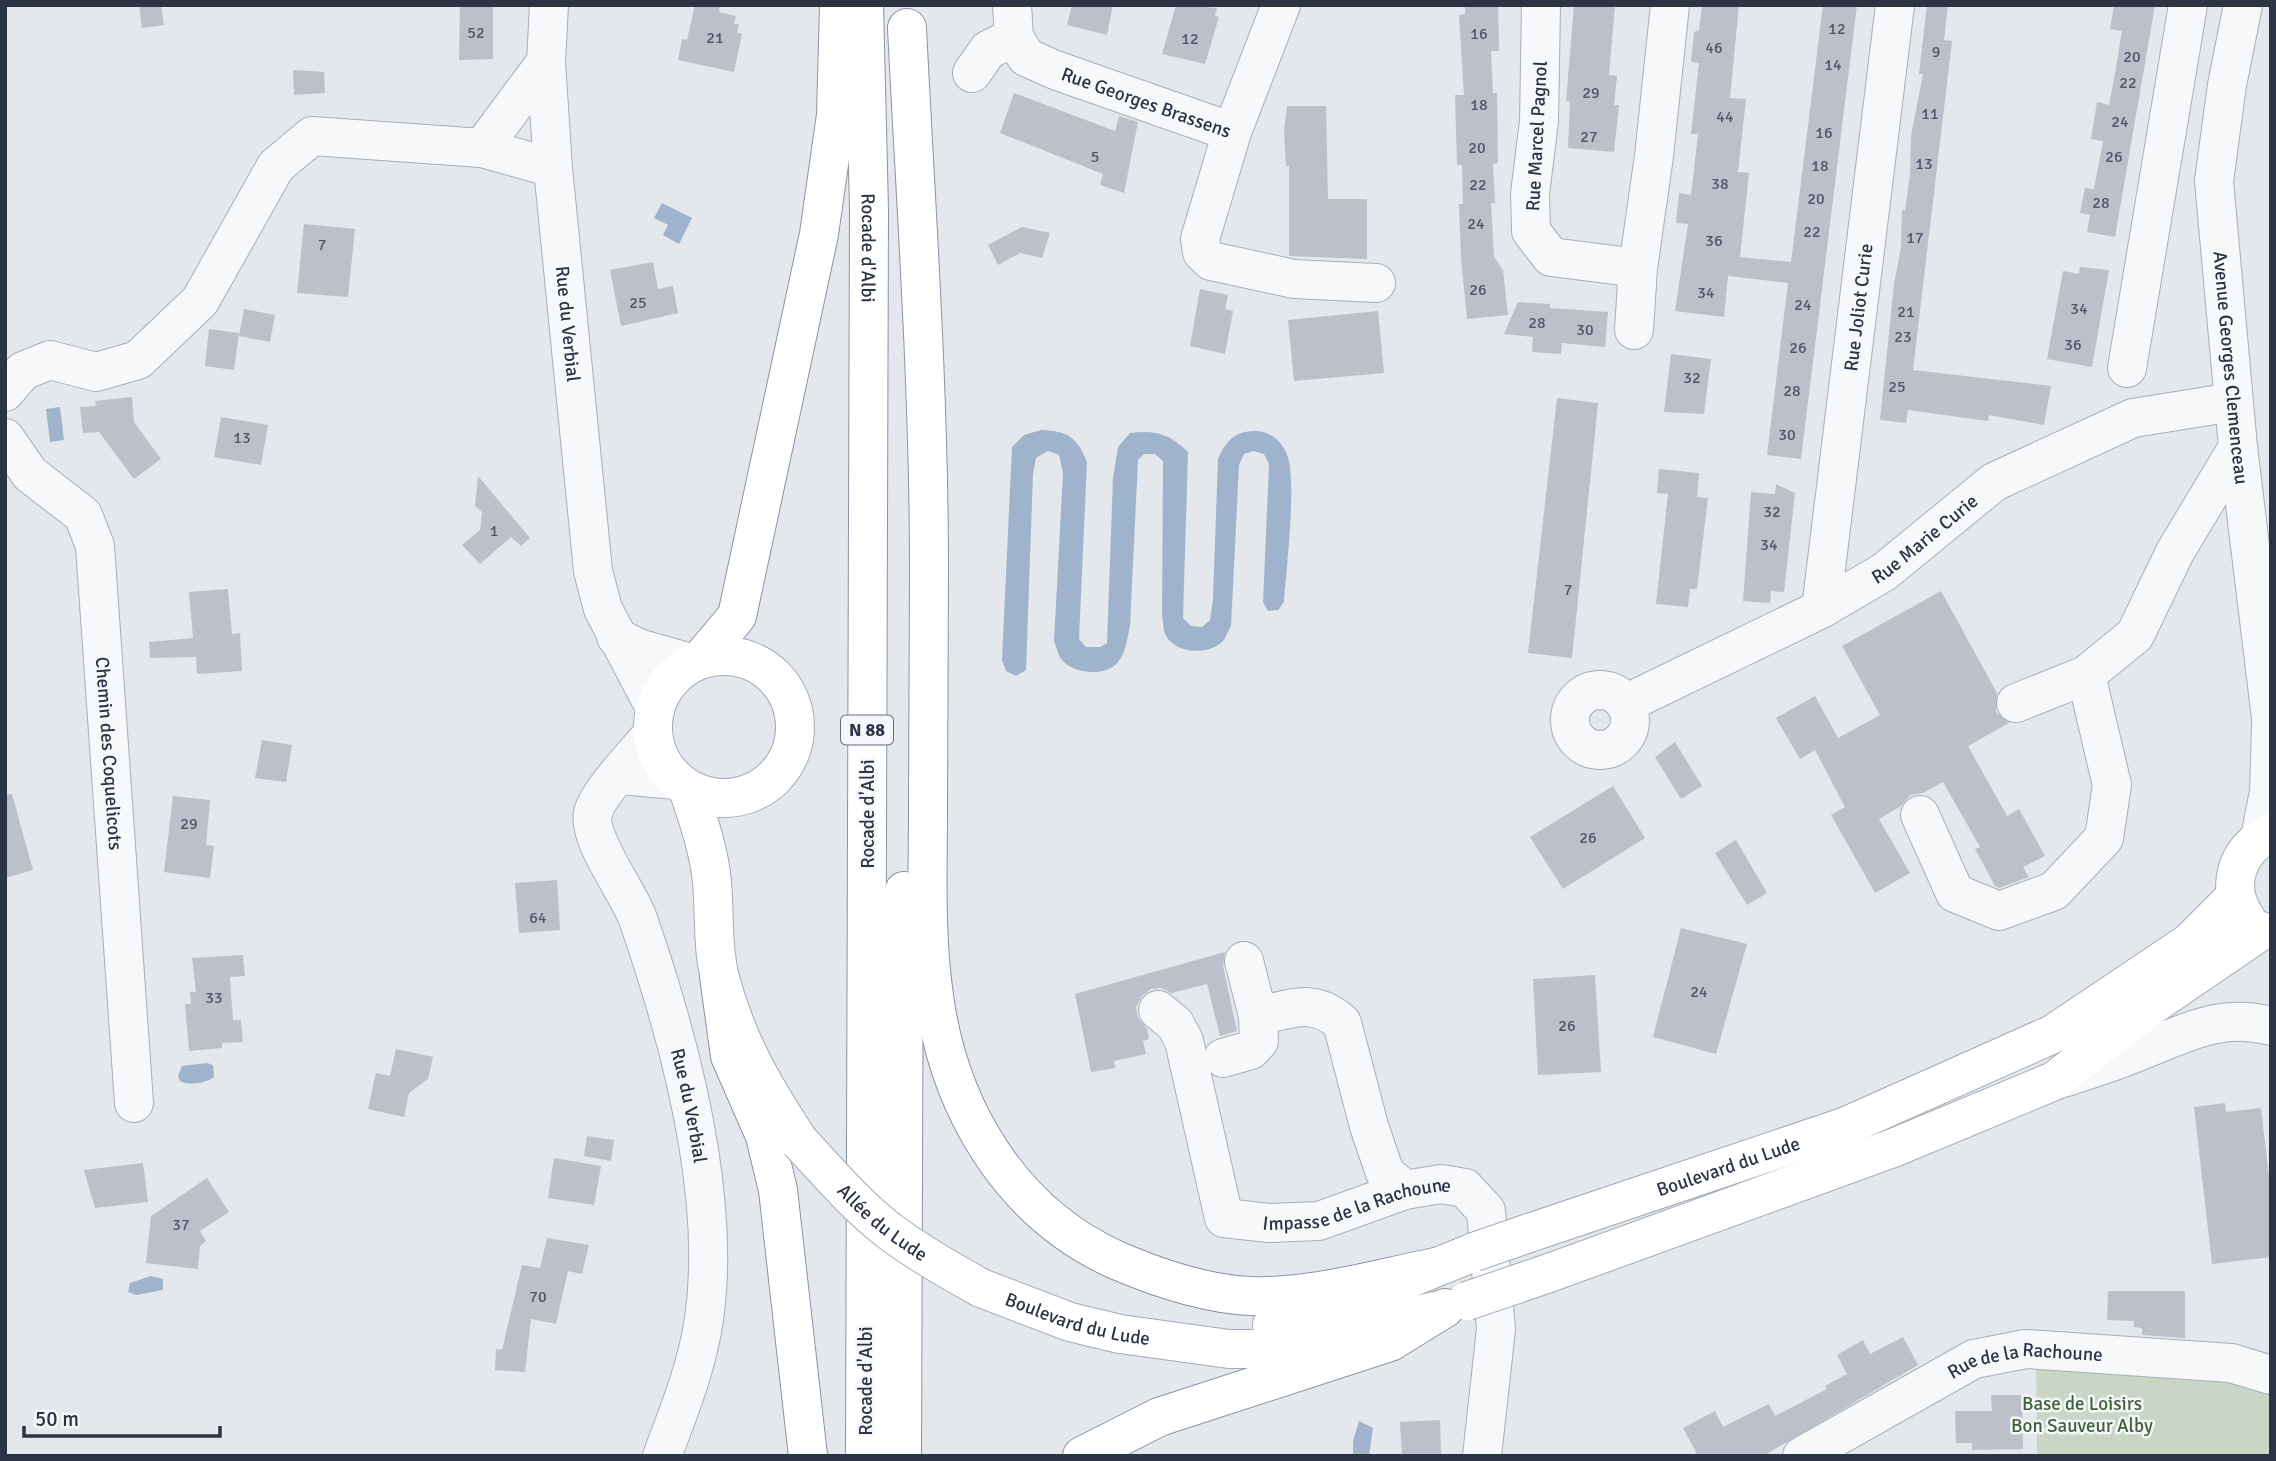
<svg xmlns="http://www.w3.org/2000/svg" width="2276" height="1461" font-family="Signika,sans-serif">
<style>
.green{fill:#c9d6c5}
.water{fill:#9fb4cc}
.building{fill:#bbc0ca}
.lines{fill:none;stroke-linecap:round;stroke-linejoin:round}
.minor-casing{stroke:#a9aeb7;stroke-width:40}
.major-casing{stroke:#a3abb8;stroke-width:40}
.highway-casing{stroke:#8b94a3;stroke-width:40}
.minor{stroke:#f7f8fa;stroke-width:38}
.major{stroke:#fff;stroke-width:38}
.highway{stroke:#fff;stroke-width:38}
.major-bridge-casing{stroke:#a3abb8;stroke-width:40;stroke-linecap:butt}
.major-bridge{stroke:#fff;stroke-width:38}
.labels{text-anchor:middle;stroke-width:5;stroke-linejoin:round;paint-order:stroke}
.number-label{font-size:16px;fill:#4f5766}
.shield{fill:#f4f6f9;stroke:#676e7b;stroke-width:2}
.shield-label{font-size:18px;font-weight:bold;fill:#2b3445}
.street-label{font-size:19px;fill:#2b3445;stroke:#f4f6f9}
.park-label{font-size:19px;fill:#3f6138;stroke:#f4f6f9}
</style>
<rect width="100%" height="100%" fill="#e4e7ec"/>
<path class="green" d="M 2036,1368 L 2271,1386 L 2271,1456 L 2037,1456 Z"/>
<g class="water">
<path d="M 662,203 L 692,218 L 679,244 L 663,235 L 668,225 L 654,218 Z"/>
<path d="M 60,407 L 64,440 L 50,442 L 46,409 Z"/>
<path d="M 1041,430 C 1068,431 1077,437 1087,462 L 1079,639 L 1086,647 L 1100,647 L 1107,643 L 1113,478 L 1118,447 L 1130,433 C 1155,430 1170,434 1188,452 L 1183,618 L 1191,626 L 1202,627 L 1210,620 L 1213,600 L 1218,459 C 1226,442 1232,433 1252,431 C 1267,430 1279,438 1286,452 C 1298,475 1286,571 1284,602 L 1278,610 L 1268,611 L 1263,602 L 1269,464 L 1264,454 L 1254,451 L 1244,454 L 1239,465 L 1231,626 C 1228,631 1226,637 1223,641 C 1209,656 1174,654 1165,634 C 1163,629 1163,619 1162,613 L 1163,461 L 1155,454 L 1144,454 L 1138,460 L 1130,626 C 1127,639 1126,657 1114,666 C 1101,676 1074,673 1063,661 C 1058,657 1057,647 1054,641 L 1063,473 L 1059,455 L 1048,451 L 1036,458 L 1033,474 L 1026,670 L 1016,676 L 1006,671 L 1002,660 L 1012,447 L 1024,435 Z"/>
<path d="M 207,1063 L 213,1065 L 214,1077 C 206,1083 189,1086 180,1081 L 178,1076 L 182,1066 Z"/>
<path d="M 151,1276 L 163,1279 L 163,1290 L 136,1295 L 128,1292 L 130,1283 Z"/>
<path d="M 1359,1421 L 1373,1428 L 1369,1456 L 1353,1456 L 1353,1441 Z"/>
</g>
<g class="building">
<path d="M 139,5 L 161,5 L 164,25 L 142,28 Z"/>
<path d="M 460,5 L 493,5 L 493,59 L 459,60 Z"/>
<path d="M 695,5 L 720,5 L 719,12 L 736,16 L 734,24 L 739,24 L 737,33 L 742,34 L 734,72 L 678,60 L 682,39 L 687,40 Z"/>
<path d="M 1072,5 L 1113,5 L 1107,35 L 1067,25 Z"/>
<path d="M 1176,5 L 1217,8 L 1215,16 L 1219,17 L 1205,64 L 1162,54 Z"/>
<path d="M 1465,5 L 1498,5 L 1499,51 L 1491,51 L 1493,93 L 1497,93 L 1498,163 L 1493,164 L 1495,203 L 1491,203 L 1494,257 L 1503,270 L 1508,315 L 1467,319 L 1461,258 L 1459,204 L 1463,204 L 1462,165 L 1457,165 L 1455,95 L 1464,95 L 1459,15 L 1465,14 Z"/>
<path d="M 1574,5 L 1615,5 L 1609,75 L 1617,76 L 1614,105 L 1619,105 L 1614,152 L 1568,148 L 1570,102 L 1566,101 Z"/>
<path d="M 1702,5 L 1739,5 L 1730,98 L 1746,99 L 1738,172 L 1749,173 L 1740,257 L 1791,262 L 1823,5 L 1857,5 L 1801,459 L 1767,455 L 1788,283 L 1728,276 L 1724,317 L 1675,311 L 1688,224 L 1676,223 L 1679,193 L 1691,195 L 1698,134 L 1691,134 L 1699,63 L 1691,62 L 1694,32 L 1699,30 Z"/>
<path d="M 1927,5 L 1948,5 L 1944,40 L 1952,41 L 1913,370 L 2051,386 L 2044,425 L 1989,415 L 1988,421 L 1908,410 L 1906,423 L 1880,420 L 1894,284 L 1901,247 L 1902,210 L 1905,211 L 1910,174 L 1911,136 L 1923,74 L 1919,74 Z"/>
<path d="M 2114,5 L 2155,5 L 2115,237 L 2087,232 L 2090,215 L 2080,213 L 2085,188 L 2094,189 L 2103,141 L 2091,139 L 2097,102 L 2109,105 L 2116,68 L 2122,31 L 2110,29 Z"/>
<path d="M 293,70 L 324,72 L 325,93 L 294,95 Z"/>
<path d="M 1014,93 L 1115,131 L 1119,116 L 1138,122 L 1124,193 L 1100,185 L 1103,174 L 1000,133 Z"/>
<path d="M 1287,106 L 1326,106 L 1328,199 L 1367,199 L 1367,259 L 1289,256 L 1289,166 L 1286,166 L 1284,130 Z"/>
<path d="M 304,224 L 355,229 L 348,297 L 297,293 Z"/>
<path d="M 1022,227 L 1050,233 L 1042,258 L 1020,253 L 998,265 L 988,245 Z"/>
<path d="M 653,262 L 658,289 L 673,286 L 678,313 L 621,326 L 610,270 Z"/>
<path d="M 2080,267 L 2109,270 L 2092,367 L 2047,359 L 2063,271 L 2079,274 Z"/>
<path d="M 1200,289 L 1228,295 L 1225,309 L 1233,311 L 1225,354 L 1190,346 Z"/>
<path d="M 1518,302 L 1550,304 L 1550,308 L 1608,312 L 1605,347 L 1562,343 L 1561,354 L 1532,352 L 1533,337 L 1504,334 Z"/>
<path d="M 244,309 L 275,315 L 270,342 L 239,336 Z"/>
<path d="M 1378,311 L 1384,373 L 1294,381 L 1288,320 Z"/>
<path d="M 209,329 L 239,333 L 234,370 L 205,366 Z"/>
<path d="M 1671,354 L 1711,359 L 1704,414 L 1664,412 Z"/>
<path d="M 132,397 L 134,422 L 161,459 L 134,479 L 99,432 L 83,433 L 80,407 L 96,406 L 95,401 Z"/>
<path d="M 1557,398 L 1598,403 L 1572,658 L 1528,653 Z"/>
<path d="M 221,417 L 268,425 L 261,465 L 214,457 Z"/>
<path d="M 1659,469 L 1699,473 L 1697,497 L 1708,498 L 1697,589 L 1690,589 L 1688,607 L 1656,604 L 1668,494 L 1657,493 Z"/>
<path d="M 478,476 L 530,538 L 521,546 L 511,537 L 480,564 L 462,545 L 480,530 L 482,512 L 475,506 Z"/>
<path d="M 1776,484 L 1795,493 L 1784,592 L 1771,591 L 1770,603 L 1743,601 L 1751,492 L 1775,494 Z"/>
<path d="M 228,589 L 232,634 L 240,633 L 242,671 L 197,674 L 196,657 L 150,658 L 149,642 L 193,638 L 189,592 Z"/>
<path d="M 1941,591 L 1997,693 L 1996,712 L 2009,723 L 1968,746 L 2007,816 L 2019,809 L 2045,856 L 2023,867 L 2029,877 L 1999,888 L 1995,886 L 1975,849 L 1980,847 L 1943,782 L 1923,793 L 1910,795 L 1901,806 L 1879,819 L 1910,873 L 1875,893 L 1831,815 L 1845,807 L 1815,750 L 1800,759 L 1776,718 L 1815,696 L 1838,738 L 1880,715 L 1842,646 Z"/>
<path d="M 262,740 L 292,745 L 286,782 L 255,778 Z"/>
<path d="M 1675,742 L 1702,786 L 1681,799 L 1655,757 Z"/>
<path d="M 1613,786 L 1645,838 L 1563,889 L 1530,837 Z"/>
<path d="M 12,794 L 33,870 L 5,878 L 5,795 Z"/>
<path d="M 173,796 L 210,800 L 206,845 L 214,846 L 210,878 L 164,872 Z"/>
<path d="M 1736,840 L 1767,893 L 1747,905 L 1715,853 Z"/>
<path d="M 557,880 L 560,930 L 519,933 L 515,883 Z"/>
<path d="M 1681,928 L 1747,944 L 1716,1054 L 1653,1037 Z"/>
<path d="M 1225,952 L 1223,966 L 1237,1031 L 1220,1036 L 1207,984 L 1171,993 L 1161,988 L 1151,989 L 1142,996 L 1136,1007 L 1138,1018 L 1147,1029 L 1149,1039 L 1143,1041 L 1146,1054 L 1114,1061 L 1115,1068 L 1091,1072 L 1075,994 Z"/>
<path d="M 243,955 L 245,976 L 230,977 L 233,1020 L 241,1020 L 243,1042 L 222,1043 L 222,1048 L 189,1051 L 185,1004 L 191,1004 L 190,992 L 196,992 L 192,958 Z"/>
<path d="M 1595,975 L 1601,1072 L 1538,1075 L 1533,979 Z"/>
<path d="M 396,1049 L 433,1057 L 428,1079 L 409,1093 L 404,1117 L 368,1109 L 376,1073 L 390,1076 Z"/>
<path d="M 2225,1103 L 2226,1112 L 2261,1108 L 2271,1194 L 2271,1257 L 2212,1264 L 2194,1107 Z"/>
<path d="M 587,1136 L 614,1140 L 611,1161 L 584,1156 Z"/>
<path d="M 554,1158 L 601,1166 L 594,1205 L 548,1198 Z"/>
<path d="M 143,1163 L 148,1202 L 95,1208 L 84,1170 Z"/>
<path d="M 207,1178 L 229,1212 L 200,1231 L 206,1241 L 200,1246 L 198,1269 L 146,1263 L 151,1216 Z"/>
<path d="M 547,1238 L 589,1245 L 582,1274 L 568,1271 L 556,1324 L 531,1319 L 525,1372 L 495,1370 L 496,1349 L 502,1350 L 522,1265 L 540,1268 Z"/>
<path d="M 2108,1291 L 2185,1291 L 2185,1338 L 2142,1335 L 2142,1328 L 2134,1327 L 2134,1321 L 2107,1320 Z"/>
<path d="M 1903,1337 L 1918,1365 L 1763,1456 L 1698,1456 L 1683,1428 L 1715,1411 L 1723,1427 L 1769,1404 L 1775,1416 L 1827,1389 L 1825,1386 L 1847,1374 L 1837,1355 L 1863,1340 L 1870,1354 Z"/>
<path d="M 1991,1395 L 2022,1395 L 2023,1449 L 1972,1450 L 1972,1443 L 1956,1443 L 1955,1411 L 1992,1411 Z"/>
<path d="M 1440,1420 L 1441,1456 L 1402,1456 L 1400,1422 Z"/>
</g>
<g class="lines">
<g class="minor-casing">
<g id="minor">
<path id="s1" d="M 549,5 L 546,62 L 553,168 L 593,571 L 603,609 L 655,708"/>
<path id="s2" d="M 1012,5 L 1014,37 L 1026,57 L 1055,70 L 1232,132 L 1281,5"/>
<path d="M 1541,5 L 1539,121 L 1530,194 L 1531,231 L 1551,257 L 1638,268 L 1654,156 L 1670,5"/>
<path id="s3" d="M 2243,5 L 2227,85 L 2214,181 L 2238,447 L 2271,718"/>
<path d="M 972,73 L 988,50 L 1014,37"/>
<path d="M 1232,132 L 1200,239 L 1202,252 L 1211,261 L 1294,279 L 1376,283"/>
<path d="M 482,148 L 546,62"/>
<path d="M 1634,330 L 1638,268"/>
<path d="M 2127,368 L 2188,5"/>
<path d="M 5,392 L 23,371 L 50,360 L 96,372 L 138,360 L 200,301 L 276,166 L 312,136 L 482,148 L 553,168"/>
<path id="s4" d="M 5,438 L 30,474 L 83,515 L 95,546 L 134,1103"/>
<path id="s5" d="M 1821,609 L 1895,5"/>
<path d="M 616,637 L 638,648 L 691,663"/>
<circle cx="1600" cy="720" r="30"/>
<path d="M 2016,703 L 2086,675 L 2135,635 L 2175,552 L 2238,447"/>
<path id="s6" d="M 1625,704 L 1821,609 L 1884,572 L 1994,482 L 2133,418 L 2233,402"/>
<path id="s7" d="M 653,733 C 638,752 598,792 593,813 C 587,839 628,891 638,919 C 679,1037 722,1194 704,1319 C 697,1367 679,1411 662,1456"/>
<path d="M 620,775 L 676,780"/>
<path d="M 1920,815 L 1955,893 L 1999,911 L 2054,891 L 2104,838 L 2112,785 L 2086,675"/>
<path d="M 2260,838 L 2269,792 L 2271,725"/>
<path id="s8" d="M 1158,1010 L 1175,1024 L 1184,1041 L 1224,1218 L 1269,1223 L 1319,1221 L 1405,1190 L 1441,1184 L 1465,1188 L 1486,1211 L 1496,1329 L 1482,1456"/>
<path d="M 1258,1016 C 1291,1009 1314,997 1342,1023 L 1369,1126 L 1385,1173 L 1405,1190"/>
<path d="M 1223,1058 L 1251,1050 L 1259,1041 L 1258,1016 L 1244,961"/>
<path d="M 2063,1078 C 2087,1070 2111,1063 2135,1053 C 2182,1035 2219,1012 2271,1026"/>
<path id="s9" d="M 1802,1456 L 1974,1359 L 2026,1349 L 2231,1363 L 2271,1375"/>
</g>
</g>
<g class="major-casing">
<g id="major">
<circle cx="724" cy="727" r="71"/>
<path d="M 688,789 C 698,819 709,850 712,882 C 715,915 712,946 720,978 C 737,1042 763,1086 799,1141"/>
<path d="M 2246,918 C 2224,887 2237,848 2271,833"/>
<path id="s10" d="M 1529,1233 L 1844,1127 L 2053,1034 L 2190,942 L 2236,896"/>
<path d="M 1549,1273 L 1893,1148 L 2054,1081 L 2154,1004 L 2261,931"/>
<path id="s11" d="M 981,1288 L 1070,1322 L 1120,1334 L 1229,1349 L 1268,1349 L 1435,1311"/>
<path d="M 1272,1325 L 1349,1303 L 1474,1252"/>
</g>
</g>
<g class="highway-casing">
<g id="highway">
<path id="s12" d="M 864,5 L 869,210 L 865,1456"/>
<path d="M 907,28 C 916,208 929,389 929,569 C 929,648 928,728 928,807 C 928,869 925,934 934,996 C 949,1108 1010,1212 1116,1260 C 1158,1278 1204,1294 1250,1296 C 1312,1298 1375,1279 1436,1267"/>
<path d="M 701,659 L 737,616 L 819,234 L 836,115 L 839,5"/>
<path d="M 719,976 L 730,1056 L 765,1136 L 778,1190 L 808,1456"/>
<path d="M 902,1456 L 904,891"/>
<path d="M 1082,1456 L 1159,1417 L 1390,1342 L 1445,1308"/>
</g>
</g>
<use href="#minor" class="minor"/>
<use href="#major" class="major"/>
<use href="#highway" class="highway"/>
<g class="major-bridge-casing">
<g id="major-bridge">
<path id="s13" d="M 799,1141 C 827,1171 855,1204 888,1230 C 917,1252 949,1270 981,1288"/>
<path d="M 1474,1252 L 1529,1233"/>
<path d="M 1467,1301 L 1549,1273"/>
</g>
</g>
<use href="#major-bridge" class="major-bridge"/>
</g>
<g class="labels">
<g class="number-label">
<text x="1837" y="34">12</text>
<text x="476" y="38">52</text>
<text x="1479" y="39">16</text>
<text x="715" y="43">21</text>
<text x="1190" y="44">12</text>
<text x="1714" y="53">46</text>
<text x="1936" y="57">9</text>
<text x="2132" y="62">20</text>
<text x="1833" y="70">14</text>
<text x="2128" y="88">22</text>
<text x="1591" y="98">29</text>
<text x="1479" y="110">18</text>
<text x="1930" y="119">11</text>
<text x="1725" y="122">44</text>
<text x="2120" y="127">24</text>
<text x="1824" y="138">16</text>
<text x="1589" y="142">27</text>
<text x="1477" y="153">20</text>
<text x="1095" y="162">5</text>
<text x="2114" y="162">26</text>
<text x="1924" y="169">13</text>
<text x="1820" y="171">18</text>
<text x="1720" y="189">38</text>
<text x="1478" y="190">22</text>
<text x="1816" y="204">20</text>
<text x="2101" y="208">28</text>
<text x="1476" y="229">24</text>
<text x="1812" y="237">22</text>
<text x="1915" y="243">17</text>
<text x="1714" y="246">36</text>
<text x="322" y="250">7</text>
<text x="1478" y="295">26</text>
<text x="1706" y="298">34</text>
<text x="638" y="308">25</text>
<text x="1803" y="310">24</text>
<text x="2079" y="314">34</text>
<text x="1906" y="317">21</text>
<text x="1537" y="328">28</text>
<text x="1585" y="335">30</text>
<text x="1903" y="342">23</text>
<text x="2073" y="350">36</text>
<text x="1798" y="353">26</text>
<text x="1692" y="383">32</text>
<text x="1897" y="392">25</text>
<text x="1792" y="396">28</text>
<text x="1787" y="440">30</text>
<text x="242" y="443">13</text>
<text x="1772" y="517">32</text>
<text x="494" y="536">1</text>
<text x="1769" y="550">34</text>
<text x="1568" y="595">7</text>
<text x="189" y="829">29</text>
<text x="1588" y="843">26</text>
<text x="538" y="923">64</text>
<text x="1699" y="997">24</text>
<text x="214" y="1003">33</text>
<text x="1567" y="1031">26</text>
<text x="181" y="1230">37</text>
<text x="538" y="1302">70</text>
</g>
<rect class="shield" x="841" y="715.5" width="52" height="29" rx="5"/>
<g class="shield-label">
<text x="867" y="736">N 88</text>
</g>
<g class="street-label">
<text dy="7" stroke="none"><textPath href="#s2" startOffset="184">Rue Georges Brassens</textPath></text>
<text transform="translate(1536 136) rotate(-87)" y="7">Rue Marcel Pagnol</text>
<text dy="7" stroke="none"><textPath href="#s12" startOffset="243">Rocade d'Albi</textPath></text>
<text dy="7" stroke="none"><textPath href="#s5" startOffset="304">Rue Joliot Curie</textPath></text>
<text dy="7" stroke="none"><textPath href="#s1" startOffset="320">Rue du Verbial</textPath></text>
<text dy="7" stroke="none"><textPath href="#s3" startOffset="366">Avenue Georges Clemenceau</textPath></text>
<text dy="7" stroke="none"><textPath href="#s6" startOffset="343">Rue Marie Curie</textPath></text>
<text dy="7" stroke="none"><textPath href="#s4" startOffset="352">Chemin des Coquelicots</textPath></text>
<text transform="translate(867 814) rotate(-90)" y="7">Rocade d'Albi</text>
<text dy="7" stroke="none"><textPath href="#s7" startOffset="411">Rue du Verbial</textPath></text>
<text dy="7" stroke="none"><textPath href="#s10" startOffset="210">Boulevard du Lude</textPath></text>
<text dy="7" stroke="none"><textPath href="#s8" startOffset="359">Impasse de la Rachoune</textPath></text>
<text dy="7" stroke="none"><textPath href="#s13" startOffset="117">Allée du Lude</textPath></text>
<text dy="7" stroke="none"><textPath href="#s11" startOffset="102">Boulevard du Lude</textPath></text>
<text dy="7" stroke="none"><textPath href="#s9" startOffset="248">Rue de la Rachoune</textPath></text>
<text transform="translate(865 1381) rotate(-90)" y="7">Rocade d'Albi</text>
</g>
<g class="park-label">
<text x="2082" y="1410">Base de Loisirs<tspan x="2082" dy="22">Bon Sauveur Alby</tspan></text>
</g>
</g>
<rect width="2276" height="1461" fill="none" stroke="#2b3445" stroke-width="14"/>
<path d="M24 1426v10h196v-10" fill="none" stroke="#2b3445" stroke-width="3.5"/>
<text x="35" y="1426" font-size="21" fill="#2b3445" stroke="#f4f6f9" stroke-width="5" paint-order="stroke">50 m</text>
</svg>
